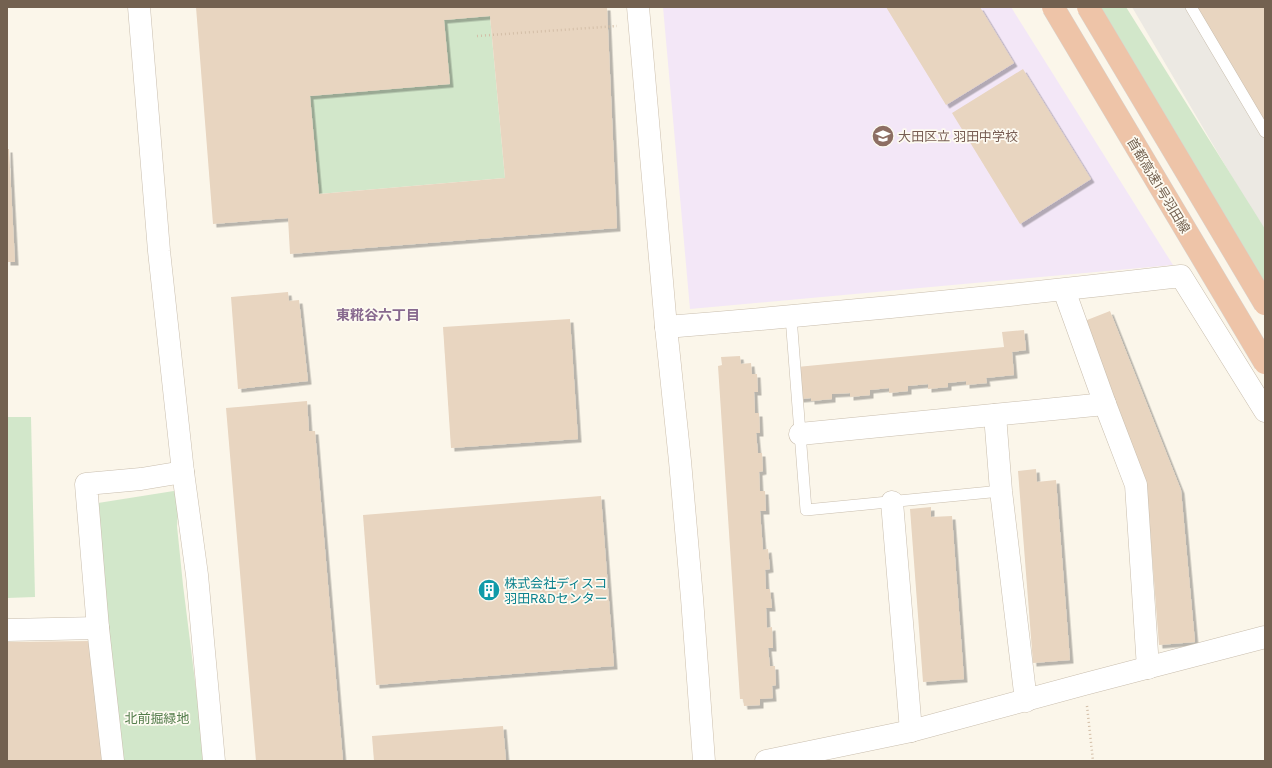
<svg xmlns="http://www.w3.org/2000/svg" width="1272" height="768" font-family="Overpass,'Noto Sans JP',sans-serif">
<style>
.industrial{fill:#ece9e3}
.education{fill:#f3e7f7}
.green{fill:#d2e7ca}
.building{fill:#e8d5c0;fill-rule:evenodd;filter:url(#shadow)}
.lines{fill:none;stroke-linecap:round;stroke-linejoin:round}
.lane-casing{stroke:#c9beae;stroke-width:12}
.street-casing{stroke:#c9beae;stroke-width:23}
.secondary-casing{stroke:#ccbfad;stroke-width:23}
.path{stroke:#d3bea7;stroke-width:2.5;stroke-dasharray:1 3;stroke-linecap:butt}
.lane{stroke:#fff;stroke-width:11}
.street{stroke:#fff;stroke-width:22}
.secondary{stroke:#fff;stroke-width:22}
.highway-bridge-casing{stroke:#d8d3ce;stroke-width:23;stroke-linecap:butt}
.highway-bridge{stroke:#eec4a8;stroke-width:22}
.labels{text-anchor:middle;stroke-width:3.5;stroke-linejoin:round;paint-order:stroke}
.education-label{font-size:13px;fill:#785e54;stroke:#fdfaf1;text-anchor:start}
.street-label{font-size:13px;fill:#736150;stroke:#fdfaf1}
.culture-label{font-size:13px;fill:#0d838f;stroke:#fdfaf1;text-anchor:start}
.park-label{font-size:13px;fill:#547d4c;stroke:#fdfaf1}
.neighbourhood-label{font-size:14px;font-weight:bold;fill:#87688e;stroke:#fdfaf1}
</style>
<defs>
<filter id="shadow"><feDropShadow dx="3.5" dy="3.5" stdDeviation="0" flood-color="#0004"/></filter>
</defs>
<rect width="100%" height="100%" fill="#fbf6ea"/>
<path class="industrial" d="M 1132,7 L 1265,7 L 1265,231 L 1235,182 Z"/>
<path class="education" d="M 663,7 L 1011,7 L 1173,265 L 690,309 Z"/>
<g class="green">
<path d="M 1091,7 L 1126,7 L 1265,229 L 1265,304 Z"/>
<path d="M 490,16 L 505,178 L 319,194 L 310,96 L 450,84 L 444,20 Z"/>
<path d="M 7,417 L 31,417 L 35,597 L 7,598 Z"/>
<path d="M 180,490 L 177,526 L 183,585 L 205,761 L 120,761 L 98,503 Z"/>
</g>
<g class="building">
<path d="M 196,7 L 607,7 L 617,228 L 290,254 L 288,218 L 213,224 ZM 490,16 L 505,178 L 319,194 L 310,96 L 450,84 L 444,20 Z"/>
<path d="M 886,7 L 980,7 L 1014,63 L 946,105 Z"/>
<path d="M 1194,7 L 1265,7 L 1265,128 Z"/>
<path d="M 1023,69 L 1091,179 L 1020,224 L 952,113 Z"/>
<path d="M 7,149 L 9,149 L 15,262 L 7,262 Z"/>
<path d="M 288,292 L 289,301 L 299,300 L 308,381 L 238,389 L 231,297 Z"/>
<path d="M 1110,311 L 1181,490 L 1195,642 L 1159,645 L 1147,491 L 1082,322 Z"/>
<path d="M 570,319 L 578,439 L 451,448 L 443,327 Z"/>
<path d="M 1024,330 L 1026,350 L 1012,352 L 1014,375 L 986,378 L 987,383 L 966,385 L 966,381 L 948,383 L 948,387 L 928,389 L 928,384 L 908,386 L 908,391 L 889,393 L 889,388 L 870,390 L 870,395 L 850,397 L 850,393 L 832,394 L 832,399 L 811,401 L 811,398 L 800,399 L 797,367 L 1004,347 L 1002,332 Z"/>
<path d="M 740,356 L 741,364 L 751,363 L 752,374 L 757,374 L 758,392 L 754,392 L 755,413 L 759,413 L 760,433 L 756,433 L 758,453 L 762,453 L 763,471 L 759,472 L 760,491 L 765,491 L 766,511 L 760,511 L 763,550 L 768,549 L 770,569 L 765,570 L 766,589 L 770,589 L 772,608 L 766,608 L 767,628 L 772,627 L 773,648 L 768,648 L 770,666 L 775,666 L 776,685 L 772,686 L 773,698 L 760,699 L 760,705 L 744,706 L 743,699 L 740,699 L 718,366 L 722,365 L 721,357 Z"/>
<path d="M 307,401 L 309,431 L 315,431 L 343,761 L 256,761 L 226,408 Z"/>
<path d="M 1036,469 L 1037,482 L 1056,480 L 1070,660 L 1033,663 L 1018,471 Z"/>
<path d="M 601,496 L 614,666 L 376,685 L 363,515 Z"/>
<path d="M 931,507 L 931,517 L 952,516 L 964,679 L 923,682 L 910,509 Z"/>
<path d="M 92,641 L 94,697 L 104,736 L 107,761 L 7,761 L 7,642 Z"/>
<path d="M 503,726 L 506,761 L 374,761 L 372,736 Z"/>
</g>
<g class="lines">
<g class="lane-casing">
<g id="lane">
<path d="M 1191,7 L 1265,132"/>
<path d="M 791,317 L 806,510 L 1001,491"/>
</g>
</g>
<g class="street-casing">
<g id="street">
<path d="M 139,7 L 159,251 L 183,472 L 197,575 L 214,761"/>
<path d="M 1064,290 L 1105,404 L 1136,485 L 1148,668"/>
<path d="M 666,327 C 838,313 1009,296 1181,276 L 1265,411"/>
<path d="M 995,415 L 1001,491 L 1026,701"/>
<path d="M 800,434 L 1105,404"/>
<path d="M 892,502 L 911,731"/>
<path d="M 7,630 L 98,628"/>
<path d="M 113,761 L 98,628 L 86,484 L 141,479 L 183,472"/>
<path d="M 766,761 L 911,731 L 1085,684 L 1265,637"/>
</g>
</g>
<g class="secondary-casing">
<path id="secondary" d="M 638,7 L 666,327 L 680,461 L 692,598 L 704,761"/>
</g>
<g class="path">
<path d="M 477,36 L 617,26"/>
<path d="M 1087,706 L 1093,761"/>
</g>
<use href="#lane" class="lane"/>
<use href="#street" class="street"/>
<use href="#secondary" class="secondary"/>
<g class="highway-bridge-casing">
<g id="highway-bridge">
<path d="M 1053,7 L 1265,363"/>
<path d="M 1088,7 L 1265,304"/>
</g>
</g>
<use href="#highway-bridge" class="highway-bridge"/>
</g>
<defs>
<g id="school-disc" transform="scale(1.15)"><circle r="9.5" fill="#8d6e63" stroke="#fdfaf1"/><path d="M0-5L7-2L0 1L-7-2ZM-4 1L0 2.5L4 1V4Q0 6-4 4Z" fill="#fff"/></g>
<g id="building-disc" transform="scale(1.15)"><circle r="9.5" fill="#0f9aa8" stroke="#fdfaf1"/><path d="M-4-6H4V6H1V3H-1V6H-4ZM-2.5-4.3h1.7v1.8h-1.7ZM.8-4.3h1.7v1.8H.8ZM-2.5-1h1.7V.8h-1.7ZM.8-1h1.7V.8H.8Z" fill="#fff"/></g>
</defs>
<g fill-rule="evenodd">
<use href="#school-disc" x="883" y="136"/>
<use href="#building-disc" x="489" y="590"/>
</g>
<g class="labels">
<g class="education-label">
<text x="898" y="141">大田区立 羽田中学校</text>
</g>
<g class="street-label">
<text transform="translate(1159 185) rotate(59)" y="5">首都高速1号羽田線</text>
</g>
<g class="culture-label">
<text x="504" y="588">株式会社ディスコ<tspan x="504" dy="15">羽田R&amp;Dセンター</tspan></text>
</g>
<g class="park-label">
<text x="157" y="723">北前掘緑地</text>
</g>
<g class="neighbourhood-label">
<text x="378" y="320">東糀谷六丁目</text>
</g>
</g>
<rect width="1272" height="768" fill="none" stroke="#736150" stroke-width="16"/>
</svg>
